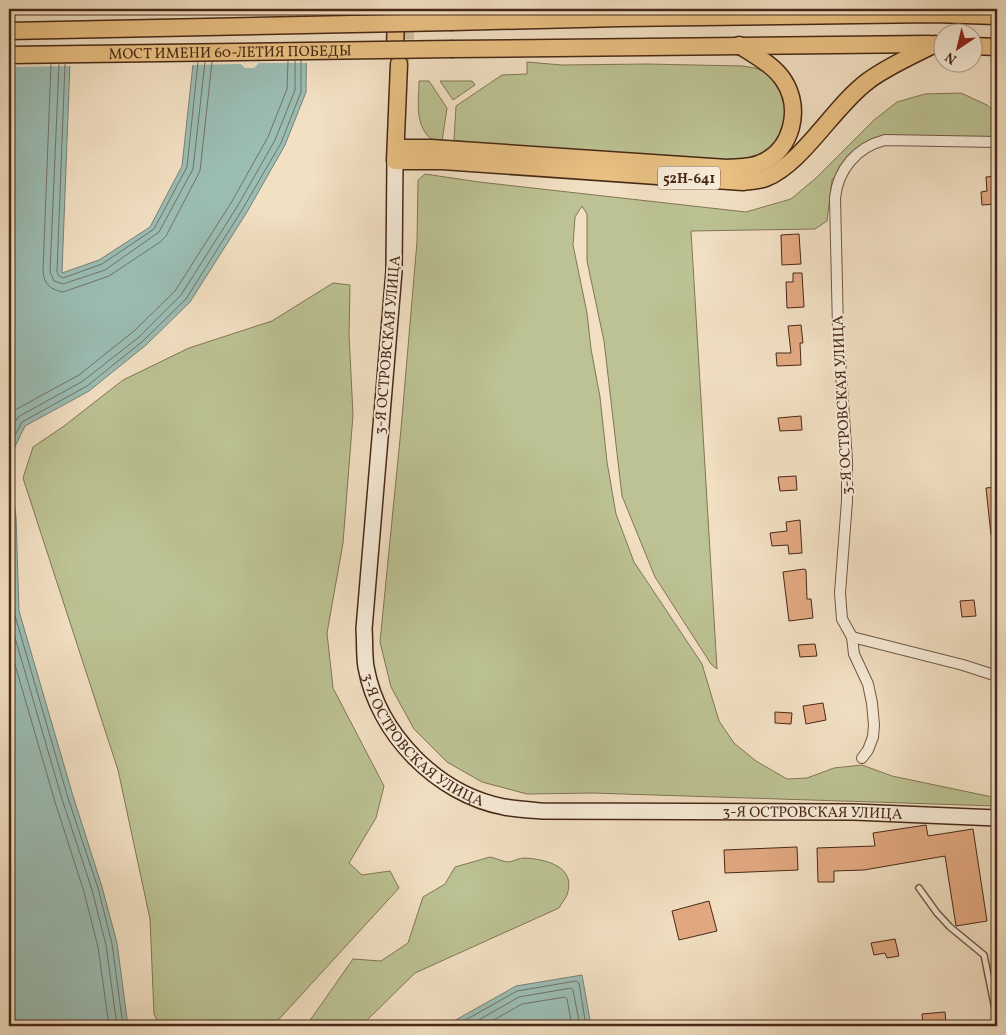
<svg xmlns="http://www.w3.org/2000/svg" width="1006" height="1035" font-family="Vollkorn,serif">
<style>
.green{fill:#bcc293;stroke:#827555}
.water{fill:#9bbdb4;stroke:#7a8175}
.pier{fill:#f2e0c3}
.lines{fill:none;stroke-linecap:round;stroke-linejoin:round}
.shore{stroke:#727266;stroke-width:1}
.building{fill:#e3a982;stroke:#482817}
.primary-tunnel{stroke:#d0bba1;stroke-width:16;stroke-dasharray:16 8;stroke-linecap:butt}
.service-casing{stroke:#725642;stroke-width:8}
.minor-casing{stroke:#725642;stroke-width:12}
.secondary-casing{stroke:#482817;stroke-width:18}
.primary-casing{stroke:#482817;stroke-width:19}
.service{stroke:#f7ebd8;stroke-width:5}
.minor{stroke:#f7ebd8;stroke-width:10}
.secondary{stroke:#f7ebd8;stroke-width:15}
.primary{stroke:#e9c082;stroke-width:16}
.primary-bridge-casing{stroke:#482817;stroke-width:19;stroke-linecap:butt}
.primary-bridge{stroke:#e9c082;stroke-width:16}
.labels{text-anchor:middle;stroke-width:4;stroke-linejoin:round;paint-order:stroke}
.shield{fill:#f7ebd8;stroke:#7c6251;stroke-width:1}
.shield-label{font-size:14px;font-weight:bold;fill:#482817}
.street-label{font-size:15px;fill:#482817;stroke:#f7ebd8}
</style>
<rect width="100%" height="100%" fill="#f2e0c3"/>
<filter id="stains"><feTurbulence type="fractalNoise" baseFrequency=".004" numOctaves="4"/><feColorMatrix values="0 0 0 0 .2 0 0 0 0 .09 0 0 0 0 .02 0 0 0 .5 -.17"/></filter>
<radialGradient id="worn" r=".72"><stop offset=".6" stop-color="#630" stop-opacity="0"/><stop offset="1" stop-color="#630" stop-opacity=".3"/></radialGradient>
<g class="green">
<path d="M 527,62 L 562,65 L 647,64 L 742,66 C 747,67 753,67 758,69 C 793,82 792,127 769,151 C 764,156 752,159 744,162 L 487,145 L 454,140 L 456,106 L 502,75 L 527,74 Z"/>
<path d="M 419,81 L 429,81 L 447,108 L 442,141 L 431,139 C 414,124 419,101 419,81 Z"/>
<path d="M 440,81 L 472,81 L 475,85 L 453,100 Z"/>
<path d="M 961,93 L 987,105 L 997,114 L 997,140 L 908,138 L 859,146 L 832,180 L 827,221 L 815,229 L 691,231 L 717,669 L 711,664 L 655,577 L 622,496 L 604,341 L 587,261 L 587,214 L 582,206 L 575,217 L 573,245 L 587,313 L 591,349 L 600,397 L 607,462 L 616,514 L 634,562 L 702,664 L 719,721 L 734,743 L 756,761 L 787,779 L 807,778 L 834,768 L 862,765 L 892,776 L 997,798 L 997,806 L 592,793 L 527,794 L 482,782 L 447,762 L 414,729 L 391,687 L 380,642 L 401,429 L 417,242 L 418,180 L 425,174 L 479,182 L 746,212 L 791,199 L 816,178 L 874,120 L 897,102 L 925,94 Z"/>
<path d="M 333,283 L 350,285 L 349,334 L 353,415 L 343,543 L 327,633 L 333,688 L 384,786 L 376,818 L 349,863 L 362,875 L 390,871 L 399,888 L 281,1017 L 270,1026 L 160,1026 L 154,1014 L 150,919 L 118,770 L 23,478 L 33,447 L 64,426 L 123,380 L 189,348 L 272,321 Z"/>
<path d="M 490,857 C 496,858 503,862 509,862 C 514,861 519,858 524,858 C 545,859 577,866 567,895 C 565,899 561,904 559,908 L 415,973 L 361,1026 L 306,1026 L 353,959 L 381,961 L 408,943 L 423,897 L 445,884 L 455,867 Z"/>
</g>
<g class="water">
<path d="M 9,9 L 72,9 L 62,273 L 99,260 L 150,227 L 182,166 L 199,9 L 307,9 L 306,92 L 285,145 L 247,212 L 190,302 L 146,345 L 89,391 L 25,426 L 9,459 Z"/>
<path d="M 9,461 L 16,517 L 19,611 L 73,796 L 102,887 L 117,943 L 128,1026 L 9,1026 Z"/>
<path d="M 582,975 L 591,1026 L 445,1026 L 516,986 Z"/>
</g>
<g class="pier">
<path d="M 9,9 L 75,9 L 72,66 L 14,67 L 9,71 Z"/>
<path d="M 197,9 L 310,9 L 309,63 L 259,63 L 254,68 L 245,68 L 241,64 L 191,65 Z"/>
</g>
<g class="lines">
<g class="shore">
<path d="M 51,64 L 43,272 C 44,284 51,290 63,292 L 109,276 L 160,242 L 166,236 L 200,171 L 212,62"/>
<path d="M 59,64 L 50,272 L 54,281 L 63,284 L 105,270 L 159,232 L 193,169 L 205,62"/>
<path d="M 65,64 L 57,272 L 59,276 L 63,278 L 102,264 L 154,229 L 187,167 L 198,62"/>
<path d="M 9,416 L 15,410 L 79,375 L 134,331 L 175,291 L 231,203 L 268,137 L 287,89 L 288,61"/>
<path d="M 9,433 L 18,417 L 83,381 L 139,337 L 181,295 L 237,207 L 275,140 L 295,90 L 295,61"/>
<path d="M 9,447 L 22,422 L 87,386 L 143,341 L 186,299 L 242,210 L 281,143 L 301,92 L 301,60"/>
<path d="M 9,502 L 14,612 L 68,798 L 98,888 L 112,944 L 123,1026"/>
<path d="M 9,617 L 62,799 L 92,890 L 106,945 L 117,1026"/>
<path d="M 9,644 L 55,802 L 84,892 L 98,947 L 109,1026"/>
<path d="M 455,1026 L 517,991 L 576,981 L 579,983 L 586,1026"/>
<path d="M 468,1026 L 519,997 L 571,988 L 573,990 L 580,1026"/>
<path d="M 483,1026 L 522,1004 L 565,997 L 567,999 L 572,1026"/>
</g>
</g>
<g class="building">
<path d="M 997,176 L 997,204 L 982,205 L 981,192 L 987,191 L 986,177 Z"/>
<path d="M 799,234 L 801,264 L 782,265 L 781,235 Z"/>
<path d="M 793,273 L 802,273 L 804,307 L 787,308 L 786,282 L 793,282 Z"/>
<path d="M 801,325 L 803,343 L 800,343 L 801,365 L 777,366 L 776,353 L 791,353 L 788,326 Z"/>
<path d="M 801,416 L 802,430 L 780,431 L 778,418 Z"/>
<path d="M 796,476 L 797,490 L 780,491 L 778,477 Z"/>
<path d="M 997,487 L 997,535 L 991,535 L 986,488 Z"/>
<path d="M 800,520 L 802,553 L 789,554 L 788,545 L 772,546 L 770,533 L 787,531 L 786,522 Z"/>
<path d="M 804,569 L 806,570 L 807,599 L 811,599 L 813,618 L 789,621 L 783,572 Z"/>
<path d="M 974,600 L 976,616 L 962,617 L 960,601 Z"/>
<path d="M 815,644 L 817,656 L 800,657 L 798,645 Z"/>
<path d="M 823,703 L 826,720 L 806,724 L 803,706 Z"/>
<path d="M 775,712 L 792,713 L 791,724 L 775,723 Z"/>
<path d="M 926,825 L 928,836 L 973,829 L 987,921 L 956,926 L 945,856 L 864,870 L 834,871 L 834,882 L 818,882 L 817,848 L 875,846 L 873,833 Z"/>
<path d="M 797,847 L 798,870 L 725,873 L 724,850 Z"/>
<path d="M 709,901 L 717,931 L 679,940 L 672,911 Z"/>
<path d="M 895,939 L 899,956 L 887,958 L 885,953 L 874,955 L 871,943 Z"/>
<path d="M 945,1012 L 946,1024 L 923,1026 L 922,1014 Z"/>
</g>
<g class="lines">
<path class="primary-tunnel" d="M 400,62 L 406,50 L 406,9"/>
<g class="service-casing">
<path id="service" d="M 919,888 L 937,913 L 950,927 L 984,955 L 997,1019"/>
</g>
<g class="minor-casing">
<g id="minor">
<path d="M 852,637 L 963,665 L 997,676"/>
<path d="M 862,758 L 868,750 L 873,737 L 874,725 L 872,703 L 868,684 L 854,654 L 852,637 L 842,619 L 840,593 L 847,501 L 847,461 L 838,329 L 835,198 C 838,169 857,147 885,140 L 997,142"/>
</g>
</g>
<g class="secondary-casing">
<g id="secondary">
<path id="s1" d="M 395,161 L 394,271 L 364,629 C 365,641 364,655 366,667 C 378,734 437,794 504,807 C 516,809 530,810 542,811 L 854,812 L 997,818"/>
</g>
</g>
<g class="primary-casing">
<g id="primary">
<path d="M 452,22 L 620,18 L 934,14 L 997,16"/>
<path d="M 974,46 L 997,47"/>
<path d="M 453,49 L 930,44"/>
<path d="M 395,51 L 396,9"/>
<path d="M 399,64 L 395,161 L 442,161 L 743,182 C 751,181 759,181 766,178 C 803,163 834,106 868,81 C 888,66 912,56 935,44"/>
<path d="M 396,148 L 431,148 L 727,168 C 738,167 750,168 761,163 C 792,150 802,109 784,81 C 774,65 754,55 739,45"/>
</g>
</g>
<use href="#service" class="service"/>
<use href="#minor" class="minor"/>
<use href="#secondary" class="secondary"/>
<use href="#primary" class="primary"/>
<g class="primary-bridge-casing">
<g id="primary-bridge">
<path d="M 9,31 L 452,22"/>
<path id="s2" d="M 9,55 L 453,49"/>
</g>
</g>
<use href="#primary-bridge" class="primary-bridge"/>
</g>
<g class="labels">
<rect class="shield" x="658" y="166.5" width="62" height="23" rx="4"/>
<g class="shield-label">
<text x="689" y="183">52Н-641</text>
</g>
<g class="street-label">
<text dy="5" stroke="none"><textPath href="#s2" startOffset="221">МОСТ ИМЕНИ 60-ЛЕТИЯ ПОБЕДЫ</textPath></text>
<text transform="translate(387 345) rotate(-85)" y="5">3-Я ОСТРОВСКАЯ УЛИЦА</text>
<text transform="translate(842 405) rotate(-93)" y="5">3-Я ОСТРОВСКАЯ УЛИЦА</text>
<text dy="5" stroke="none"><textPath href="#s1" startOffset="604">3-Я ОСТРОВСКАЯ УЛИЦА</textPath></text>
<text dy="5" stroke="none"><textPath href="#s1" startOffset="1024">3-Я ОСТРОВСКАЯ УЛИЦА</textPath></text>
</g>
</g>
<rect width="1006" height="1035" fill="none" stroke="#f2e0c3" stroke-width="30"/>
<rect x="10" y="10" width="986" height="1015" fill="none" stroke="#482817" stroke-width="2.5"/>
<rect x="15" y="15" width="976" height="1005" fill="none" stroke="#482817"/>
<g transform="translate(958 48) rotate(215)"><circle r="24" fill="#f7ebd8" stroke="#b19d8b"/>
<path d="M0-4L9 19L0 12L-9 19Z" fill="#8f2418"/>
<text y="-8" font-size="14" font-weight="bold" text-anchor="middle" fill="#482817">N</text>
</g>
<rect width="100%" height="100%" filter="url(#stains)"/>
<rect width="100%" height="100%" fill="url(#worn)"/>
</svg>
